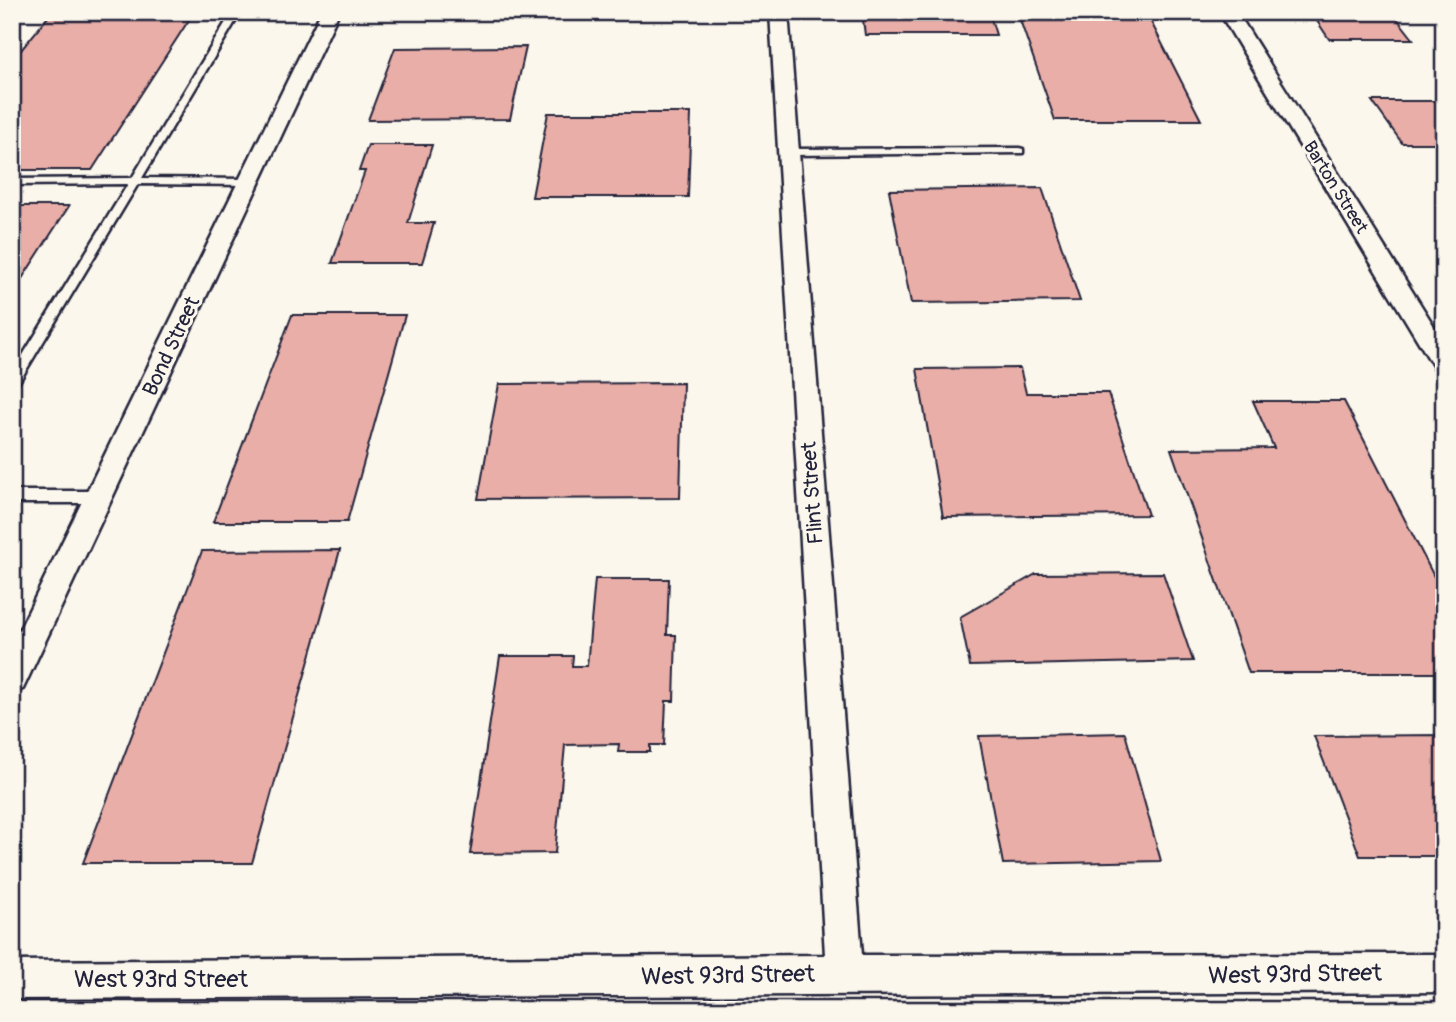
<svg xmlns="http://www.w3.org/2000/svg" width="1456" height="1022" font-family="Pangolin,sans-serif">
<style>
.building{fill:#e9aea7;stroke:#22223b;stroke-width:2}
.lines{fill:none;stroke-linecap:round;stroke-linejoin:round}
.service-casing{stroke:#22223b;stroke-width:5}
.minor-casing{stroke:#22223b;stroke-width:5}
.service{fill:#fbf7ec;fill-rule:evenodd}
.minor{fill:#fbf7ec;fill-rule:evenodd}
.labels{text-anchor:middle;stroke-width:6;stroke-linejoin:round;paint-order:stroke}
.far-street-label{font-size:18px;fill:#22223b;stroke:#fbf7ec}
.street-label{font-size:21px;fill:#22223b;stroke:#fbf7ec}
.near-street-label{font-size:24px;fill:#22223b;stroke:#fbf7ec}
</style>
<rect width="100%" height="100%" fill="#fbf7ec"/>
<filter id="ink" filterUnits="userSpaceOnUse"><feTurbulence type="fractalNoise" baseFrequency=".0143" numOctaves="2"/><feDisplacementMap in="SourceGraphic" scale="14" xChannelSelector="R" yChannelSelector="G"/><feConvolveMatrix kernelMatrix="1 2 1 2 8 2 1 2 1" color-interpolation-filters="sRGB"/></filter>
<g filter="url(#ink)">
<g class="building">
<path d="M 52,12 L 194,12 L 92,170 L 12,170 L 12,61 Z"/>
<path d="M 862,12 L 989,12 L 996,35 L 865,35 Z"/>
<path d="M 1311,12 L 1392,12 L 1413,39 L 1329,39 Z"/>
<path d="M 1111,16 L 1148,16 L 1201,120 L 1055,120 L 1020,20 L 1113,20 Z"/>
<path d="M 526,47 L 510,119 L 368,120 L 395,48 Z"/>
<path d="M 1372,101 L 1444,101 L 1444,143 L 1402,143 Z"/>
<path d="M 548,113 L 691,113 L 688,197 L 532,197 Z"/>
<path d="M 368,145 L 432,145 L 408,223 L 434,223 L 422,263 L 332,263 L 365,171 L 359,171 Z"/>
<path d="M 1042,188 L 1080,301 L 911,303 L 889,190 Z"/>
<path d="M 12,206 L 69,206 L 12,294 Z"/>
<path d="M 292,315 L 405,315 L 347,522 L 213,522 Z"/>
<path d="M 1020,368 L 1026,393 L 1108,393 L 1148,515 L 943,517 L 917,369 Z"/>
<path d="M 683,383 L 680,498 L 478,499 L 499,384 Z"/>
<path d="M 1253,401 L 1344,401 L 1444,596 L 1444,673 L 1249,673 L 1171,449 L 1274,448 Z"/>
<path d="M 340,550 L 252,863 L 83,863 L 202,551 Z"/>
<path d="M 1163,573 L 1193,661 L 970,666 L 960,617 L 1036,574 Z"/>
<path d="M 595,579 L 669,579 L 667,635 L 676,635 L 674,701 L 666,701 L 664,745 L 650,745 L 650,752 L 618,752 L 619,744 L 565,745 L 555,853 L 470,854 L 500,656 L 573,656 L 572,666 L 587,666 Z"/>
<path d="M 1125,733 L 1161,861 L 1003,864 L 979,736 Z"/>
<path d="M 1444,735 L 1444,856 L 1360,856 L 1314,736 Z"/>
</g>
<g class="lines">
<g class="service-casing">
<g id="service">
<path d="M 232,12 L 241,12 L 142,178 L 249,179 L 254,182 L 249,185 L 138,184 L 16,387 L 12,389 L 12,373 L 128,184 L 12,185 L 12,179 L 132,178 Z"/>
<path d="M 1019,148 L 1023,149 L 1023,153 L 789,155 L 784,152 L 789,149 Z"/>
<path d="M 12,491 L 99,491 L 104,493 L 106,497 L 104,501 L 99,503 L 12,503 Z"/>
</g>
</g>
<g class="minor-casing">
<g id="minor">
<path d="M 321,12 L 339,12 L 23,689 L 12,693 L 12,645 Z"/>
<path d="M 770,12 L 788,12 L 862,955 L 1444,954 L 1444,992 L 12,999 L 12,961 L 825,955 Z"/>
<path d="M 1219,12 L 1237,12 L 1444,342 L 1444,372 L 1435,369 Z"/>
</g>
</g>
<use href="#service" class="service"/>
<use href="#minor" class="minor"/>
</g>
</g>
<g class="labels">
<g class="far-street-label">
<text transform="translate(1336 187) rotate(58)" y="6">Barton Street</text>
</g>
<g class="street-label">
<text transform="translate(171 346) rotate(-65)" y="7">Bond Street</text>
<text transform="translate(812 493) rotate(-94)" y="7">Flint Street</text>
</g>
<g class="near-street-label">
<text transform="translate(1295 974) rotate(-1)" y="8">West 93rd Street</text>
<text transform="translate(728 975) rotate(-1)" y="8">West 93rd Street</text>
<text x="161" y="987">West 93rd Street</text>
</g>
</g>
<rect width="1456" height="1022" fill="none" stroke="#fbf7ec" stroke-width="42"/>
<rect x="21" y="21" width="1414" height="980" fill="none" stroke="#22223b" stroke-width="2.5" filter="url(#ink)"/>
</svg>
